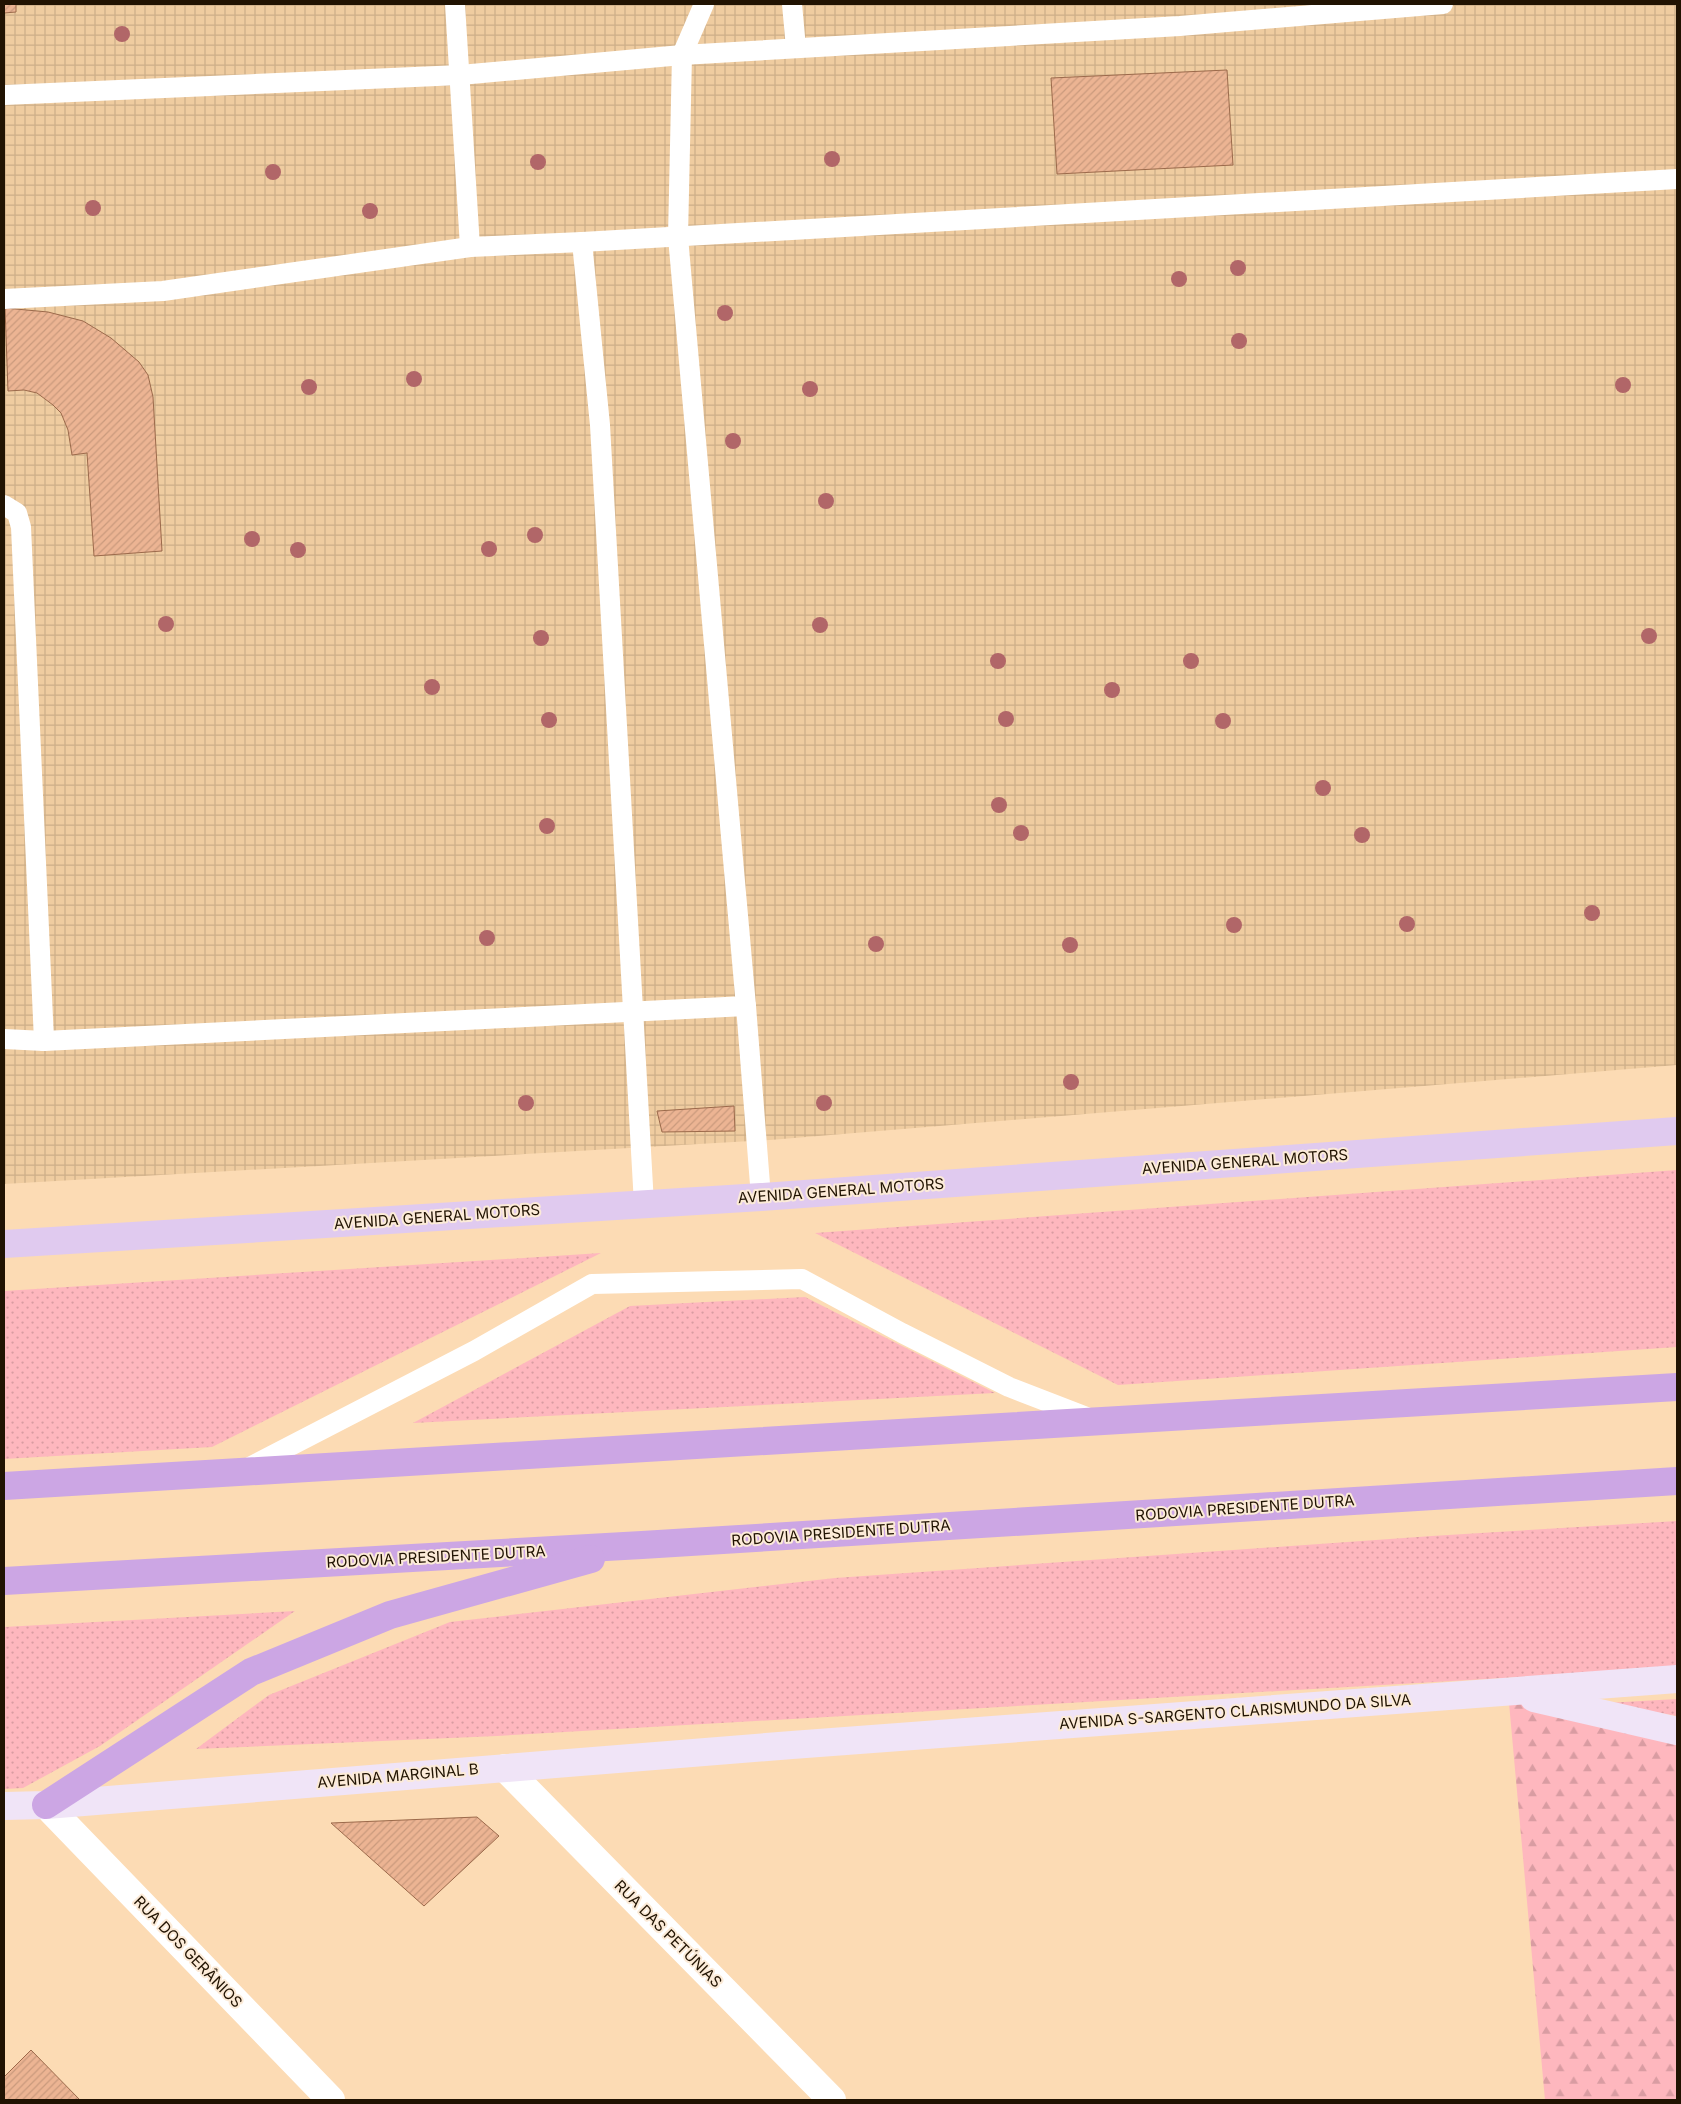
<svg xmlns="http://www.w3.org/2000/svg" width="1681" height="2104" font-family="Inter,sans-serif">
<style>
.industrial{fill:url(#industrial-grid)}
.grass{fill:url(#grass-dots)}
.forest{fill:url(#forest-firs)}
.building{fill:url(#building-hatch);stroke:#9c6a4b}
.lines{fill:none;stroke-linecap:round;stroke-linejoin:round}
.lane{stroke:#fff;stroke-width:20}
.street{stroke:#fff;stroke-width:28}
.secondary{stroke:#f0e4f7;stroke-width:28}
.primary{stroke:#e0caef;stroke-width:28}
.highway{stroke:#cca6e4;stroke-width:28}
.tree{fill:#b16668}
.labels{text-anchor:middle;stroke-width:4;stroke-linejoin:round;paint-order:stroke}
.street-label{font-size:15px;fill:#211302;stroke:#fcebd8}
</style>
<defs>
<pattern id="industrial-grid" width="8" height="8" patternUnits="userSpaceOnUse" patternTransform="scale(1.25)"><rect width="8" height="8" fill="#efcca0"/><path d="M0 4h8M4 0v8" fill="none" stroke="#cdae88"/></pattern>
<pattern id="grass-dots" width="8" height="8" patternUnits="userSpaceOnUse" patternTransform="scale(1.25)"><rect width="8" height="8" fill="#feb7be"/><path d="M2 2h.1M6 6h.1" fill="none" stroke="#d99ca2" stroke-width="1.8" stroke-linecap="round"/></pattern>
<pattern id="forest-firs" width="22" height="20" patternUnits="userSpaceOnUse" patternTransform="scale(1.25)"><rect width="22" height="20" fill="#feb7be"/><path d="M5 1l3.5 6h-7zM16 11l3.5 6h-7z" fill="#d99ca2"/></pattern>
<pattern id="building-hatch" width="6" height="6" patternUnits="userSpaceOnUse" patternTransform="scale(1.25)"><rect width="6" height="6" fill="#ecb493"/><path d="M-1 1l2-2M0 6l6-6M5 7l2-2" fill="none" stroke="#ca9a7d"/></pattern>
</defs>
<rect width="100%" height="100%" fill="#fcdbb4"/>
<path class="industrial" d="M 4,4 L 1677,4 L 1677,1065 L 770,1140 L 4,1184 Z"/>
<g class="grass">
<path d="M 1677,1170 L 1677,1347 L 1118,1385 L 815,1233 Z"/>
<path d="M 601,1253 L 212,1447 L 4,1459 L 4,1291 Z"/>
<path d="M 805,1297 L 995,1393 L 413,1423 L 630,1306 Z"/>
<path d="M 1677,1521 L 1677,1668 L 497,1736 L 196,1749 L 269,1695 L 450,1622 L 835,1578 L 1432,1536 Z"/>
<path d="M 295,1611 L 100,1746 L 23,1788 L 4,1789 L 4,1627 Z"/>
<path d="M 1677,1699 L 1677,1716 L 1606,1703 Z"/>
</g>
<path class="forest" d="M 1508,1692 L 1677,1731 L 1677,2100 L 1545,2100 Z"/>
<g class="building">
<path d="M 4,4 L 16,4 L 16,12 L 4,13 Z"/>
<path d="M 1227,70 L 1233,165 L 1057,174 L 1051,78 Z"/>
<path d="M 5,308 L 48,312 L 83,321 L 111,338 L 139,362 L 148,375 L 153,397 L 162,551 L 94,556 L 87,453 L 72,455 L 68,430 L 61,413 L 53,405 L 37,393 L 24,390 L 8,391 Z"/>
<path d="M 734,1106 L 735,1131 L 662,1132 L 657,1111 Z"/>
<path d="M 477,1817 L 499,1836 L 424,1906 L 331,1823 Z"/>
<path d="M 31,2050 L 80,2100 L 4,2100 L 4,2077 Z"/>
</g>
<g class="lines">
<g class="lane">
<path d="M 455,4 L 470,247"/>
<path d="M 704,4 L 682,55 L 678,237 L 746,1006 L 761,1197"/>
<path d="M 792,4 L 796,48"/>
<path d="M 4,95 L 460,75 L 682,55 L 1180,26 L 1443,4"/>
<path d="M 582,242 L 600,425 L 644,1204"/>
<path d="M 4,299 L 163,291 L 470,247 L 582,242 L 1677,179"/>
<path d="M 4,505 L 17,513 L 21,527 L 44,1041"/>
<path d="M 4,1039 L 44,1041 L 746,1006"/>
<path d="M 246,1469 L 474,1351 L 592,1284 L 802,1279 L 902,1333 L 1009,1387 L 1092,1419"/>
</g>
<g class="street">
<path d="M 505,1768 L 832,2100"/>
<path d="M 46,1805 L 331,2100"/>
</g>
<g class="secondary">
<path d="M 1534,1698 L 1677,1731"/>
<path d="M 4,1806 L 46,1805 L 792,1745 L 1677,1679"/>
</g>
<path class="primary" d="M 4,1244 L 761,1197 L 1677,1131"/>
<g class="highway">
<path d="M 4,1486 L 1677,1387"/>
<path d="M 4,1581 L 642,1545 L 1677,1481"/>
<path d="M 46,1805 L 251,1672 L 390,1615 L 591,1559"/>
</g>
</g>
<g class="tree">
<circle cx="122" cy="34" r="8"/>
<circle cx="832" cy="159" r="8"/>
<circle cx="538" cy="162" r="8"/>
<circle cx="273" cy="172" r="8"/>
<circle cx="93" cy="208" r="8"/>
<circle cx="370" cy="211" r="8"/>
<circle cx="1238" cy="268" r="8"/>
<circle cx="1179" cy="279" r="8"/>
<circle cx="725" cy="313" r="8"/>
<circle cx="1239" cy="341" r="8"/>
<circle cx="414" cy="379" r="8"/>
<circle cx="1623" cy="385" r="8"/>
<circle cx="309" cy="387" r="8"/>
<circle cx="810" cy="389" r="8"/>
<circle cx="733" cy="441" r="8"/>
<circle cx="826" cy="501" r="8"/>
<circle cx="535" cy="535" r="8"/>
<circle cx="252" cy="539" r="8"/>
<circle cx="489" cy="549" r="8"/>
<circle cx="298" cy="550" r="8"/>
<circle cx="166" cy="624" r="8"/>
<circle cx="820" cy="625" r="8"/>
<circle cx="1649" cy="636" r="8"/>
<circle cx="541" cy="638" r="8"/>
<circle cx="998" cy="661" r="8"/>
<circle cx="1191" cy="661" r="8"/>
<circle cx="432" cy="687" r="8"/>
<circle cx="1112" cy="690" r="8"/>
<circle cx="1006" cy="719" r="8"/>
<circle cx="549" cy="720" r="8"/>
<circle cx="1223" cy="721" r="8"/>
<circle cx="1323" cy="788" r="8"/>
<circle cx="999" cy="805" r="8"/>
<circle cx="547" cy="826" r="8"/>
<circle cx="1021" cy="833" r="8"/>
<circle cx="1362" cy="835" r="8"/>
<circle cx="1592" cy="913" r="8"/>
<circle cx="1407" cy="924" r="8"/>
<circle cx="1234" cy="925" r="8"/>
<circle cx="487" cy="938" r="8"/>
<circle cx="876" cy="944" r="8"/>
<circle cx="1070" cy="945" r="8"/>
<circle cx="1071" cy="1082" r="8"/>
<circle cx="526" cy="1103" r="8"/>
<circle cx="824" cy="1103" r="8"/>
</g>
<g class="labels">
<g class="street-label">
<text transform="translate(1245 1162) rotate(-4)" y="5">AVENIDA GENERAL MOTORS</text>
<text transform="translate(841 1191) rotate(-4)" y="5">AVENIDA GENERAL MOTORS</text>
<text transform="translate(437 1217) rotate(-4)" y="5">AVENIDA GENERAL MOTORS</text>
<text transform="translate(1245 1508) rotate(-4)" y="5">RODOVIA PRESIDENTE DUTRA</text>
<text transform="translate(841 1533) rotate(-4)" y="5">RODOVIA PRESIDENTE DUTRA</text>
<text transform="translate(436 1557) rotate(-3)" y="5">RODOVIA PRESIDENTE DUTRA</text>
<text transform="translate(1235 1712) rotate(-4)" y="5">AVENIDA S-SARGENTO CLARISMUNDO DA SILVA</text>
<text transform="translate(398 1776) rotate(-5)" y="5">AVENIDA MARGINAL B</text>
<text transform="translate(668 1934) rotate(45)" y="5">RUA DAS PETÚNIAS</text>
<text transform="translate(188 1952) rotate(46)" y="5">RUA DOS GERÂNIOS</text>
</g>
</g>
<rect width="1681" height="2104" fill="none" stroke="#211302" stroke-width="10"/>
</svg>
